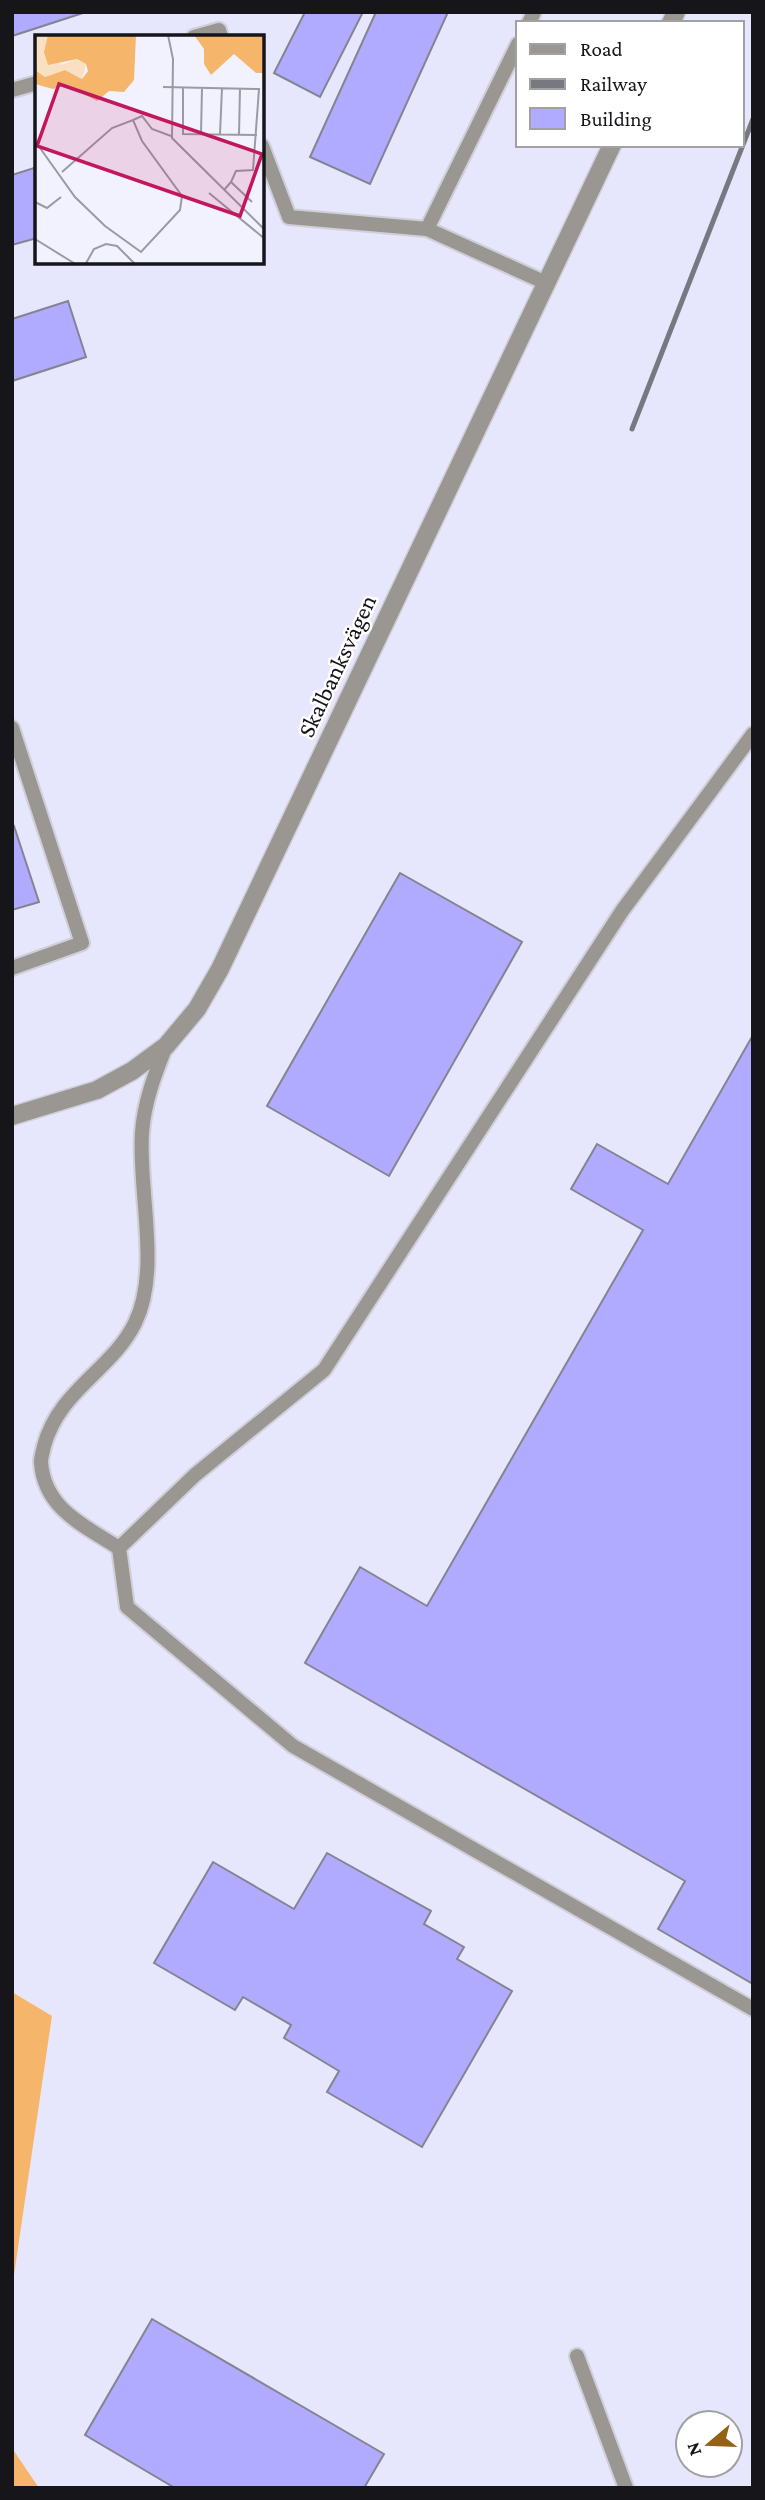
<svg xmlns="http://www.w3.org/2000/svg" width="765" height="2500" font-family="'Crimson Pro',serif">
<style>
.built{fill:#e6e6fc;fill-rule:evenodd}
.forest{fill:#f5b66b}
.building{fill:#b0abfe;stroke:#848491;stroke-width:2}
.lines{fill:none;stroke-linecap:round;stroke-linejoin:round}
.lane-casing{stroke:#cfcfda;stroke-width:18}
.street-casing{stroke:#cfcfda;stroke-width:21}
.lane{stroke:#9a9691;stroke-width:14}
.street{stroke:#9a9691;stroke-width:18}
.rail{stroke:#787880;stroke-width:5}
.labels{text-anchor:middle;stroke-width:5;stroke-linejoin:round;paint-order:stroke}
.street-label{font-size:24px;fill:#15151a;stroke:#fff}
.inset-road{fill:none;stroke:#9a9aa3;stroke-width:2}
.view{fill:#c2185b;fill-opacity:0.15;stroke:#c2185b;stroke-width:3.5}
.inset-edge{fill:none;stroke:#15151a;stroke-width:3.5}
</style>
<rect width="100%" height="100%" fill="#f2f2fe"/>
<path class="built" d="M 12,12 L 753,12 L 753,2488 L 39,2488 L 12,2448 L 12,2289 L 52,2017 L 12,1992 ZM 518,23 L 742,23 L 742,145 L 518,145 ZM 37,37 L 262,37 L 262,262 L 37,262 ZM 688,2423 L 730,2423 L 730,2465 L 688,2465 Z"/>
<g class="forest">
<path d="M 12,1992 L 52,2016 L 12,2289 Z"/>
<path d="M 12,2448 L 39,2488 L 12,2488 Z"/>
</g>
<g class="building">
<path d="M 12,12 L 86,12 L 12,36 Z"/>
<path d="M 305,12 L 363,12 L 320,97 L 274,73 Z"/>
<path d="M 376,12 L 448,12 L 370,184 L 310,157 Z"/>
<path d="M 37,167 L 37,238 L 12,245 L 12,175 Z"/>
<path d="M 68,301 L 86,357 L 12,381 L 12,319 Z"/>
<path d="M 14,826 L 39,902 L 12,910 L 12,827 Z"/>
<path d="M 400,873 L 522,942 L 389,1176 L 267,1106 Z"/>
<path d="M 753,1035 L 753,1984 L 658,1929 L 685,1881 L 305,1663 L 360,1567 L 427,1606 L 643,1230 L 571,1189 L 597,1144 L 668,1184 Z"/>
<path d="M 327,1853 L 431,1911 L 424,1924 L 464,1947 L 457,1959 L 512,1991 L 422,2147 L 327,2092 L 339,2071 L 284,2038 L 291,2025 L 243,1997 L 235,2010 L 154,1963 L 213,1862 L 294,1909 Z"/>
<path d="M 152,2319 L 384,2454 L 364,2488 L 175,2488 L 85,2435 Z"/>
</g>
<g class="lines">
<g class="lane-casing">
<g id="lane">
<path d="M 529,23 L 534,12"/>
<path d="M 194,37 L 219,30 L 221,37"/>
<path d="M 518,44 L 427,229 L 546,283"/>
<path d="M 12,90 L 37,83"/>
<path d="M 262,146 L 289,217 L 427,229"/>
<path d="M 12,728 L 82,943 L 12,968"/>
<path d="M 753,734 L 622,911 L 324,1370 L 195,1475 L 119,1548 L 127,1607 L 293,1746 L 753,2009"/>
<path d="M 119,1548 C 85,1526 44,1509 41,1462 C 41,1457 43,1451 44,1446 C 59,1390 112,1370 135,1323 C 161,1270 138,1191 142,1133 C 144,1102 155,1074 166,1046"/>
<path d="M 577,2356 L 626,2488"/>
</g>
</g>
<g class="street-casing">
<g id="street">
<path d="M 671,23 L 676,12"/>
<path d="M 12,1116 L 97,1090 L 132,1071 L 166,1046 L 197,1009 L 220,969 L 612,145"/>
</g>
</g>
<use href="#lane" class="lane"/>
<use href="#street" class="street"/>
<path class="rail" d="M 632,429 L 753,119"/>
</g>
<g class="labels">
<g class="street-label">
<text transform="translate(337 666) rotate(-65)" y="8">Skalbanksvägen</text>
</g>
</g>
<g transform="translate(35 35)">
<rect width="229" height="229" fill="#f2f2fe"/>
<path d="M 0,0 L 13,0 L 12,5 L 26,30 L 42,24 L 51,29 L 47,44 L 30,35 L 10,42 L 1,36 Z" fill="#fae0c2"/>
<path d="M 13,0 L 101,0 L 99,45 L 89,57 L 74,56 L 62,66 L 31,50 L 18,54 L 0,49 L 0,35 L 10,42 L 30,35 L 47,44 L 53,36 L 51,29 L 42,24 L 13,30 L 9,17 ZM 159,0 L 229,0 L 229,38 L 221,38 L 199,19 L 176,40 L 169,29 L 169,14 Z" fill="#f5b66b"/>
<path class="inset-road" d="M 133,0 L 138,24 L 137,103 L 230,195M 128,52 L 224,54 L 218,135 L 201,136 L 196,147M 148,52 L 148,99 L 222,100M 98,85 L 107,81 L 117,94 L 136,101M 166,99 L 167,53M 185,99 L 187,53M 204,100 L 205,53M 0,106 L 40,162 L 70,191 L 106,217 L 145,175 L 147,161 L 107,106 L 98,85 L 77,93 L 27,137M 189,155 L 196,147 L 217,167M 174,158 L 230,204M 0,167 L 12,173 L 26,162M 0,204 L 42,230M 50,230 L 59,214 L 71,209 L 82,211 L 101,230"/>
<path class="view" d="M 24,49 L 227,119 L 205,181 L 2,111 Z"/>
<rect width="229" height="229" class="inset-edge"/>
</g>
<rect width="765" height="2500" fill="none" stroke="#15151a" stroke-width="28"/>
<rect x="516" y="21" width="228" height="126" fill="#ffffff" stroke="#a1a1a3" stroke-width="2"/>
<rect x="530" y="44" width="35" height="10" fill="#9a9691" stroke="#a1a1a3" stroke-width="2"/>
<text x="580" y="56" font-size="21" fill="#15151a">Road</text>
<rect x="530" y="79" width="35" height="10" fill="#787880" stroke="#a1a1a3" stroke-width="2"/>
<text x="580" y="91" font-size="21" fill="#15151a">Railway</text>
<rect x="530" y="108" width="35" height="21" fill="#b0abfe" stroke="#a1a1a3" stroke-width="2"/>
<text x="580" y="126" font-size="21" fill="#15151a">Building</text>
<g transform="translate(709 2444) rotate(251)"><circle r="33" fill="#ffffff" stroke="#a1a1a3" stroke-width="2"/>
<path d="M0-5L12 26L0 18L-12 26Z" fill="#956116"/>
<text y="-10" font-size="19" font-weight="bold" text-anchor="middle" fill="#15151a">N</text>
</g>
</svg>
